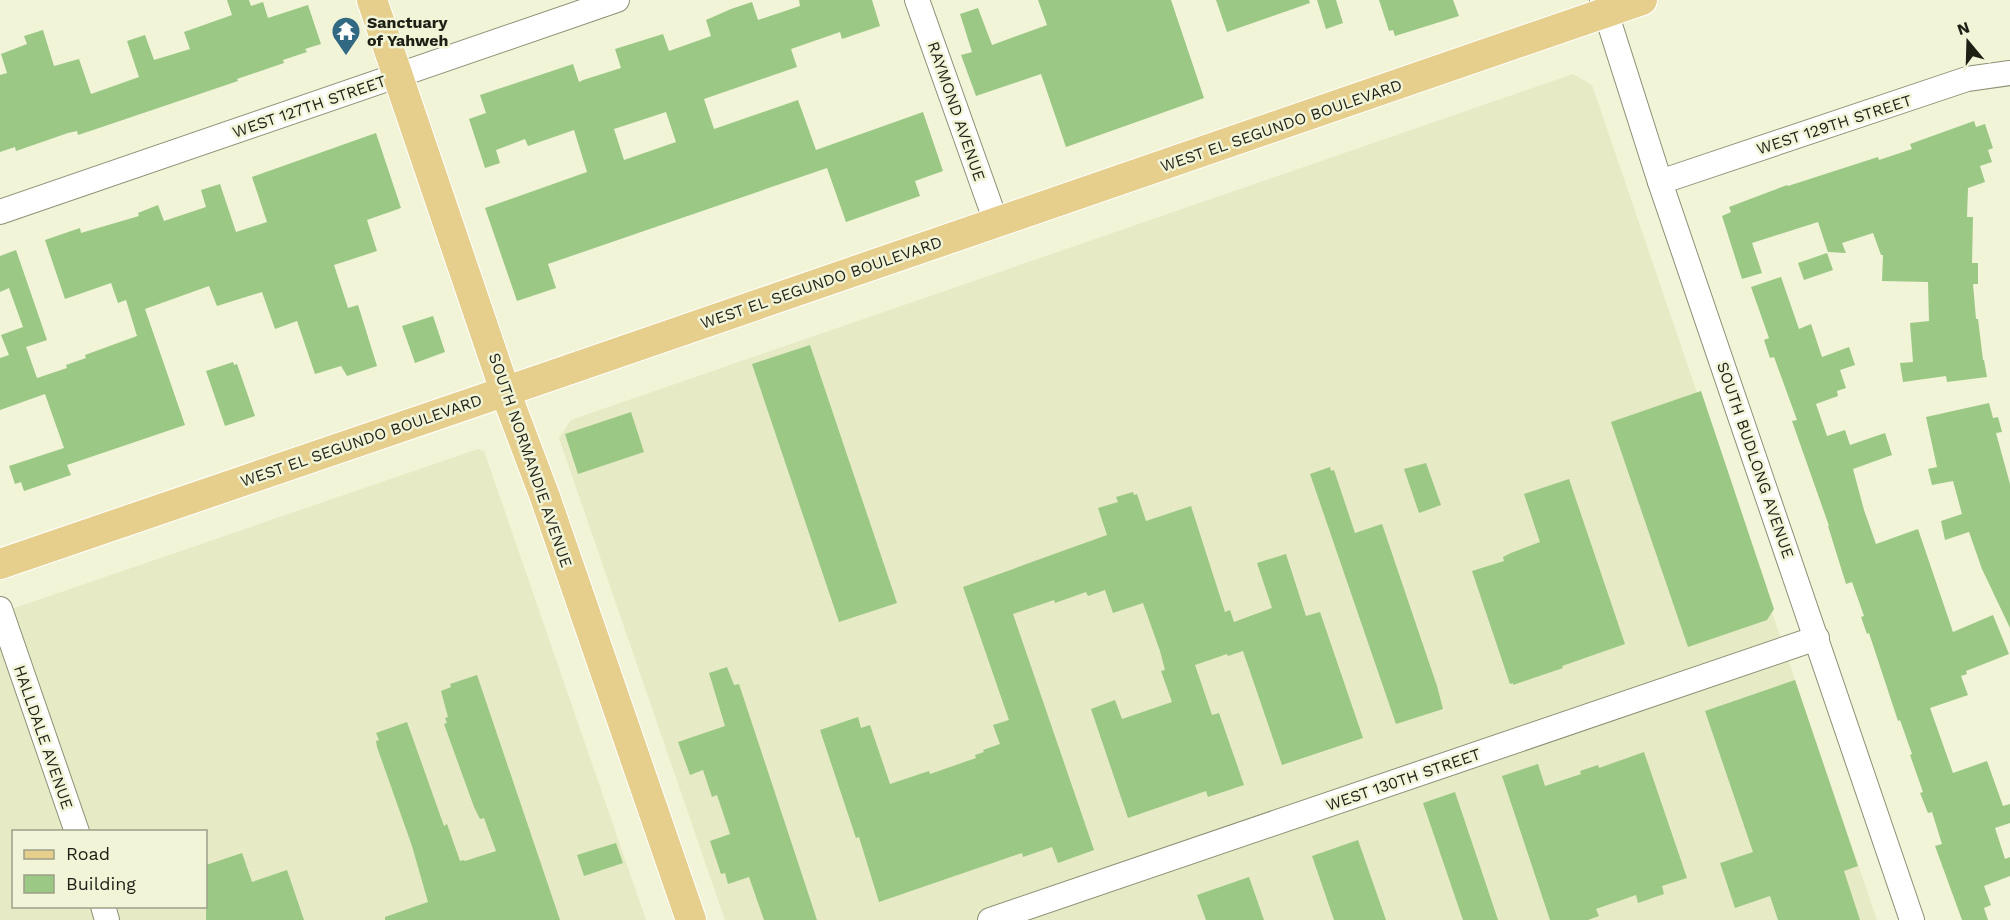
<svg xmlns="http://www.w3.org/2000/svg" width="2010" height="920" font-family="'Work Sans',sans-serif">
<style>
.built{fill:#e6eac5;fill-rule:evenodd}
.building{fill:#9bc885;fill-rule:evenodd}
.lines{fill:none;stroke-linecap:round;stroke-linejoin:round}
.minor-casing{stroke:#8d9075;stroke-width:26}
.major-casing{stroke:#fff;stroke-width:32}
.minor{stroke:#fff;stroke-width:24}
.major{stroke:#e6ce8c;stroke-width:30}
.labels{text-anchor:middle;stroke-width:5;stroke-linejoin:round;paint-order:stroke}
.poi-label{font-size:16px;font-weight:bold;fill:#1e1f15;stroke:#f1f4d7;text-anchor:start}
.street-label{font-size:16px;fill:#1e1f15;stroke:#f1f4d7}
</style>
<rect width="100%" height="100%" fill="#f1f4d7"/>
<g class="built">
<path d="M 1573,74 L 1592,85 L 1877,920 L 725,920 L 559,438 L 571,420 Z"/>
<path d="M 478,449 L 484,451 L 646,920 L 0,920 L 0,613 ZM 14,832 L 206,832 L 206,906 L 14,906 Z"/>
</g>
<g class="building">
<path d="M 227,0 L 249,0 L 251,6 L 263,2 L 268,18 L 308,5 L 321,44 L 305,49 L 307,52 L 283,60 L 284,63 L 237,79 L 238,81 L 102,127 L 78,135 L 77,131 L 68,133 L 16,151 L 15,147 L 0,152 L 0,75 L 7,73 L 1,54 L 27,44 L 24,36 L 43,30 L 54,66 L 79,59 L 91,94 L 139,77 L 127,41 L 145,35 L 154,60 L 190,49 L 184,32 L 232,15 Z"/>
<path d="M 799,0 L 872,0 L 880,26 L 842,39 L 840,32 L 791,49 L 797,67 L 704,99 L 714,129 L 798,100 L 816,150 L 923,112 L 943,171 L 915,181 L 920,196 L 846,222 L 827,168 L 548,264 L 556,288 L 517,301 L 485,208 L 587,172 L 574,130 L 528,146 L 525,139 L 496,150 L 500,163 L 485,168 L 469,119 L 486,113 L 480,95 L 573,64 L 579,82 L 583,80 L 621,68 L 615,49 L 663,34 L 669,51 L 711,36 L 706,20 L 731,9 L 752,2 L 758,20 L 800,6 ZM 666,112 L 676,142 L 624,160 L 614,129 Z"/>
<path d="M 1038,0 L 1171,0 L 1204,98 L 1066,147 L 1041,74 L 976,96 L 961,55 L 972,52 L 960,14 L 978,8 L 992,45 L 1047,25 Z"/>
<path d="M 1216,0 L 1309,0 L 1310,3 L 1227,32 Z"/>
<path d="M 1317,0 L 1336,0 L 1343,23 L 1326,29 Z"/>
<path d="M 1379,0 L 1453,0 L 1459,16 L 1395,36 L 1393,30 L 1389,31 Z"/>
<path d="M 1974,121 L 1976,127 L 1985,124 L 1993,148 L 1988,150 L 1992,162 L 1980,166 L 1985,182 L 1968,188 L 1967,217 L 1973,217 L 1972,263 L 1978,263 L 1978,284 L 1973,284 L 1976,319 L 1978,319 L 1983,360 L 1984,360 L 1987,377 L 1947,382 L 1946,376 L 1903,382 L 1900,363 L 1913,362 L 1910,323 L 1929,321 L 1928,282 L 1882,281 L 1883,255 L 1881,255 L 1873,233 L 1842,243 L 1846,253 L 1828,252 L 1818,222 L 1752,243 L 1762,273 L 1742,279 L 1722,216 L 1731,212 L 1729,207 L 1787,185 L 1788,186 L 1878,157 L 1879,160 L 1912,149 L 1910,144 Z"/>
<path d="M 376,133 L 401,208 L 367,220 L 377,251 L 334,265 L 348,308 L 358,305 L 377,366 L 347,376 L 341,366 L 315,374 L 297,321 L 275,329 L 262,292 L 217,306 L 209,286 L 145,309 L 185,425 L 67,465 L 71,475 L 24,491 L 21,482 L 15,484 L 9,466 L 64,448 L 45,394 L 0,410 L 0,358 L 9,355 L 1,335 L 23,327 L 9,288 L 0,292 L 0,256 L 16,250 L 47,340 L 26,347 L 37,378 L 67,368 L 66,365 L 86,358 L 85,355 L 137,336 L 126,300 L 118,303 L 111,283 L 65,299 L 45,240 L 80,228 L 81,233 L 139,216 L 138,213 L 158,205 L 164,221 L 206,207 L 201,190 L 220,184 L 236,232 L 267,222 L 252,177 Z"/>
<path d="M 1827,253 L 1833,270 L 1804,280 L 1798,263 Z"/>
<path d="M 1781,277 L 1799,329 L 1811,324 L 1822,357 L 1849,347 L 1855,365 L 1840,370 L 1846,388 L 1837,391 L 1838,396 L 1816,404 L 1827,436 L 1845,430 L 1850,445 L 1885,433 L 1892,455 L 1853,469 L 1864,510 L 1876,544 L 1918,529 L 1953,632 L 1993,615 L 2009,654 L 1966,671 L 1967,674 L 1961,676 L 1968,695 L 1930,708 L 1953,773 L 1987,761 L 2003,806 L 2010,804 L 2010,823 L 1995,828 L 2005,859 L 2010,857 L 2010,876 L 1984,886 L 1991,905 L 1984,908 L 1988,920 L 1962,920 L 1935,846 L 1942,844 L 1932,812 L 1928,813 L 1920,793 L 1923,792 L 1910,755 L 1912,754 L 1900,720 L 1898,721 L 1869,633 L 1867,634 L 1861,617 L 1864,616 L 1852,582 L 1846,584 L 1828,526 L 1829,526 L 1792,421 L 1797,420 L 1774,357 L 1770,358 L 1764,340 L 1769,338 L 1751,287 Z"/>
<path d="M 433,316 L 445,352 L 415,363 L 402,326 Z"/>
<path d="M 810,345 L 897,603 L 839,622 L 752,364 Z"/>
<path d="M 233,362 L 234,365 L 237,364 L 255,416 L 225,426 L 206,371 Z"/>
<path d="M 1701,391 L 1774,609 L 1767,620 L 1688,647 L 1611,422 Z"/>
<path d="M 1989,403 L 1993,418 L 1998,417 L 2002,432 L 1996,433 L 2010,484 L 2010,628 L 1982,569 L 1969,532 L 1945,540 L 1941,521 L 1962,514 L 1953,481 L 1932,485 L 1928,469 L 1937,467 L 1926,417 Z"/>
<path d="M 631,412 L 644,452 L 578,474 L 565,434 Z"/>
<path d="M 1426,463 L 1441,505 L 1419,513 L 1404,469 Z"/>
<path d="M 1330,467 L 1331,471 L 1334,470 L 1355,533 L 1382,524 L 1437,686 L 1443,709 L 1396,724 L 1310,474 Z"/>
<path d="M 1569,479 L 1625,644 L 1562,666 L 1563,668 L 1513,685 L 1513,683 L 1510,684 L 1472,571 L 1504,561 L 1503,557 L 1511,553 L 1540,542 L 1524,494 Z"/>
<path d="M 1133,492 L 1134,495 L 1137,494 L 1146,521 L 1191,506 L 1225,612 L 1230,610 L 1234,622 L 1272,608 L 1257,563 L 1286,554 L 1306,616 L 1320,612 L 1363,738 L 1282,765 L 1243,651 L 1228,656 L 1227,654 L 1195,665 L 1212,715 L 1219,713 L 1244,785 L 1208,797 L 1206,791 L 1128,818 L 1091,709 L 1115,700 L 1122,719 L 1172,702 L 1161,671 L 1165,670 L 1160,651 L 1143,603 L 1113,613 L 1105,590 L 1088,596 L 1086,592 L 1055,603 L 1054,600 L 1013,614 L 1094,850 L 1058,863 L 1052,847 L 1023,857 L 1022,853 L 879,902 L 859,837 L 856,838 L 820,730 L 858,717 L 861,728 L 870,725 L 890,784 L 929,771 L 930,774 L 976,758 L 975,755 L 984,752 L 983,750 L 1000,744 L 993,725 L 1009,720 L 963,587 L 1107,535 L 1098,508 L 1118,502 L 1116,497 Z"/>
<path d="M 727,667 L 734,685 L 739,684 L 817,920 L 764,920 L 749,877 L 728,884 L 725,873 L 721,874 L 710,841 L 730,834 L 717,795 L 712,797 L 703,770 L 690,775 L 678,742 L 725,726 L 709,673 Z"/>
<path d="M 477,675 L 560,920 L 385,920 L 385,917 L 428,902 L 412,846 L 377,747 L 376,741 L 379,740 L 376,733 L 407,722 L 444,826 L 447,824 L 460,861 L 464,860 L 465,861 L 496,851 L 484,818 L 480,819 L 474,807 L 444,724 L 447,723 L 445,718 L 448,717 L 441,691 L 451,687 L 450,684 Z"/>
<path d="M 1795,680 L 1858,866 L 1844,871 L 1860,920 L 1778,920 L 1770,896 L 1735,908 L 1720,863 L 1753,852 L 1705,711 Z"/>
<path d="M 1644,752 L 1687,878 L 1662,886 L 1664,894 L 1638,903 L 1636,895 L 1596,909 L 1599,916 L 1588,920 L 1550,920 L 1502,776 L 1538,764 L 1545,786 L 1581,774 L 1580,771 L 1598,765 L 1599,768 Z"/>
<path d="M 1455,792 L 1498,920 L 1463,920 L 1423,803 Z"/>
<path d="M 1358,840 L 1386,920 L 1334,920 L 1312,856 Z"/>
<path d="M 616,843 L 623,863 L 584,876 L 577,855 Z"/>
<path d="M 242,853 L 252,882 L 287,870 L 304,920 L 206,920 L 206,865 Z"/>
<path d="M 1249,877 L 1264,920 L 1206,920 L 1197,895 Z"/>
</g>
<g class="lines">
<g class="minor-casing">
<g id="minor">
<path d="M 917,0 L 996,222"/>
<path d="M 1602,0 L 1660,182 L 1912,920"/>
<path d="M 1660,182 L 1967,79 L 2010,73"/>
<path d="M 0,212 L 617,0"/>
<path d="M 0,609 L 77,832"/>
<path d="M 103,906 L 107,920"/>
<path d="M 990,920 L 1817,638"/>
</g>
</g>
<g class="major-casing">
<g id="major">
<path d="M 372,0 L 505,391 L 545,497 L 691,920"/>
<path d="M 0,564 C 548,378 1094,188 1642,0"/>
</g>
</g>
<use href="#minor" class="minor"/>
<use href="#major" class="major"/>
</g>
<defs>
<g id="temple-pin" transform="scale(1.5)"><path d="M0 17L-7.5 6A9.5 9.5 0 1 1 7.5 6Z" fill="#316983" stroke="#f1f4d7"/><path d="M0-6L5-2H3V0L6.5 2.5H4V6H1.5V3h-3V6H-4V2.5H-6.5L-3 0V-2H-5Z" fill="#fff"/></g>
</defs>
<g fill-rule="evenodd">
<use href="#temple-pin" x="346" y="31"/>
</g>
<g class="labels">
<g class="poi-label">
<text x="367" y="28">Sanctuary<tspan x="367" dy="18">of Yahweh</tspan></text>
</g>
<g class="street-label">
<text transform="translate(309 106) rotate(-19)" y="6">WEST 127TH STREET</text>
<text transform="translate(957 111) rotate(71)" y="6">RAYMOND AVENUE</text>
<text transform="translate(1834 124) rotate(-18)" y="6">WEST 129TH STREET</text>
<text transform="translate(1281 125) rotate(-19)" y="6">WEST EL SEGUNDO BOULEVARD</text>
<text transform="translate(821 282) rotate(-19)" y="6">WEST EL SEGUNDO BOULEVARD</text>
<text transform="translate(361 440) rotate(-19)" y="6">WEST EL SEGUNDO BOULEVARD</text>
<text transform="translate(531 460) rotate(71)" y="6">SOUTH NORMANDIE AVENUE</text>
<text transform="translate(1756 460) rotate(71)" y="6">SOUTH BUDLONG AVENUE</text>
<text transform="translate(44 737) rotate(71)" y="6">HALLDALE AVENUE</text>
<text transform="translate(1403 779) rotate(-19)" y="6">WEST 130TH STREET</text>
</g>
</g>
<rect x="12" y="830" width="195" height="78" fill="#f1f4d7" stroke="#9d9f89" stroke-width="1.5"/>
<rect x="24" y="850" width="30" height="9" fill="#e6ce8c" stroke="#9d9f89" stroke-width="1.5"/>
<text x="66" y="860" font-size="18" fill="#1e1f15">Road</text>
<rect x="24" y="875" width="30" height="18" fill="#9bc885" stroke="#9d9f89" stroke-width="1.5"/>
<text x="66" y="890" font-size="18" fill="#1e1f15">Building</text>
<g transform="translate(1968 42) rotate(341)" stroke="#f1f4d7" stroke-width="4.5" paint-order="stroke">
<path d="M0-4.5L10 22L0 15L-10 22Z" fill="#1e1f15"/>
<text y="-9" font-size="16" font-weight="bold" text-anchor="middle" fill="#1e1f15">N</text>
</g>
</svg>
